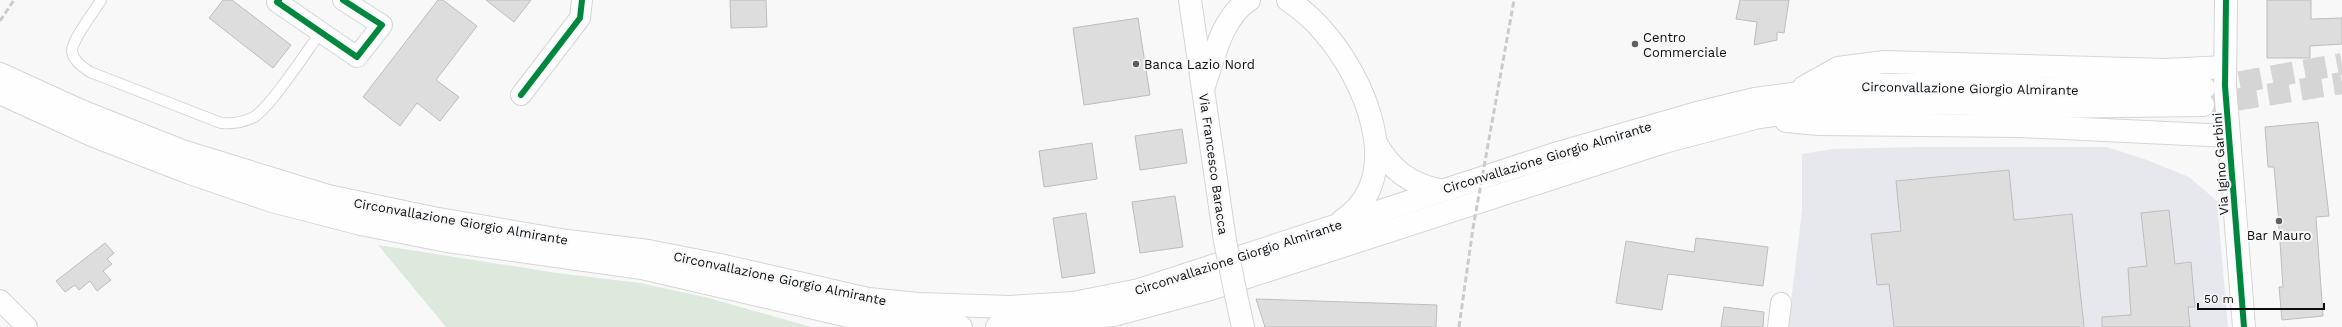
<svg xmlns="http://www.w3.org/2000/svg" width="2342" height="327" font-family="'Work Sans',sans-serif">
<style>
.built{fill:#e6e8ed}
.green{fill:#dce9dc}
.building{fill:#deddde;stroke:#bdbdbe}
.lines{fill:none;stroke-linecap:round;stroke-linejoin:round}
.trunk-tunnel{stroke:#d5d5d6;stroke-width:22;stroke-dasharray:22 11;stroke-linecap:butt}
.service-casing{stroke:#d5d5d6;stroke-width:12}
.minor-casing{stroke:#d5d5d6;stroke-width:22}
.tertiary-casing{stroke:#d5d5d6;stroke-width:24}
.secondary-casing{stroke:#d5d5d6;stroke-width:24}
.trunk-casing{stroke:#d5d5d6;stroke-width:24}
.service{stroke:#fefefe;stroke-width:10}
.minor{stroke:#fefefe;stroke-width:20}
.tertiary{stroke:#fefefe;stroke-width:22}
.secondary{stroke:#fefefe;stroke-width:22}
.trunk{stroke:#fefefe;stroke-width:22}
.rail{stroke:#cbcbcc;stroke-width:3;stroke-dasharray:6 3;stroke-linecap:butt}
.secondary-bridge-casing{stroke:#d5d5d6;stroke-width:24;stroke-linecap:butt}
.secondary-bridge{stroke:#fefefe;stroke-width:22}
.cycleway-casing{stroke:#f7f8fa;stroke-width:8}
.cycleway{stroke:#00873e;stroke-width:6}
.poi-dot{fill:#5f5f60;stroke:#f7f8fa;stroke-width:1.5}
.labels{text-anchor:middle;stroke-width:4;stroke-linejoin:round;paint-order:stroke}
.poi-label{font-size:13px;fill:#0d0d0d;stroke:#f7f8fa;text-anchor:start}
.street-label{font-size:13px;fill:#0d0d0d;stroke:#f7f8fa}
</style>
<rect width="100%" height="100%" fill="#f8f8f9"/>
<path class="built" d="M 1919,147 L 2107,147 L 2147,160 L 2189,177 L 2217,201 L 2228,327 L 1788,327 L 1802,211 L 1802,154 L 1833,149 Z"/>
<path class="green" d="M 378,245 L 557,273 L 640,283 L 709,298 L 811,327 L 446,327 Z"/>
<g class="building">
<path d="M 223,0 L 232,0 L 291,45 L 273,68 L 209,18 Z"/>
<path d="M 438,0 L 443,0 L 477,26 L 436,80 L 459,97 L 440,121 L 417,103 L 400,126 L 363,97 Z"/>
<path d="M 486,0 L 531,0 L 514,22 Z"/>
<path d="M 730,0 L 766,0 L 767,27 L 731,28 Z"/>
<path d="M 1740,0 L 1789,0 L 1784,33 L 1777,32 L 1777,40 L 1754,45 L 1757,22 L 1736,19 Z"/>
<path d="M 2267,0 L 2311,0 L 2311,19 L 2342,18 L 2342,44 L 2310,46 L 2310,58 L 2267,58 Z"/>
<path d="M 1138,18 L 1150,95 L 1084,105 L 1073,28 Z"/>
<path d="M 2318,122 L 2329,216 L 2316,217 L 2323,316 L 2282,320 L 2279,287 L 2283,287 L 2278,212 L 2274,167 L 2268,167 L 2265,127 Z"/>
<path d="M 1182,129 L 1187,163 L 1140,170 L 1135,136 Z"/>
<path d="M 1092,143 L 1097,179 L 1044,187 L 1039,151 Z"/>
<path d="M 2009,170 L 2014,220 L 2072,214 L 2084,327 L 1894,327 L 1889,284 L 1877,285 L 1871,234 L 1901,231 L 1896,181 Z"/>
<path d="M 1175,196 L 1183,247 L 1140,253 L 1132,202 Z"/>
<path d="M 2169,210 L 2175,264 L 2191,262 L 2195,307 L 2188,307 L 2190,327 L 2102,327 L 2102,317 L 2131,315 L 2128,268 L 2147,266 L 2141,213 Z"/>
<path d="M 1086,213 L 1095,273 L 1062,278 L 1053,218 Z"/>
<path d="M 1696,238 L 1768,247 L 1763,286 L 1668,274 L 1662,310 L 1616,303 L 1626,241 L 1694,252 Z"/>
<path d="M 105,243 L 114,253 L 107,259 L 112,264 L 103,271 L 111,280 L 97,291 L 90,281 L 79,290 L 75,285 L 65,292 L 56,281 Z"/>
<path d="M 1256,299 L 1437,305 L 1436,327 L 1265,327 Z"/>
<path d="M 1724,307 L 1764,312 L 1763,327 L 1721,327 Z"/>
</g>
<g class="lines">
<g class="trunk-tunnel">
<path d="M 2207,88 L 2342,64"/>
<path d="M 2203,105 L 2342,83"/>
</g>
<g class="service-casing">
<path id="service" d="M 101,0 C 95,10 72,40 72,51 C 73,61 83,67 90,72 L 221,123 C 232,124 244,122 254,117 C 272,105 306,52 321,32"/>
</g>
<g class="minor-casing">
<g id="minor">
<path d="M 279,0 L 277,2 L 357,57 L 382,25 L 343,0"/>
<path d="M 521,95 L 580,18 L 582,0"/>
<path d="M 0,300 L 27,327"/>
<path d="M 1778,327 L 1781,303"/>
</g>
</g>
<g class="tertiary-casing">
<path id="tertiary" d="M 2226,0 L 2225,86 L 2244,327"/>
</g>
<g class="secondary-casing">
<g id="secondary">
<path d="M 1190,0 L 1225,241"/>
<path d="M 1236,295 L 1243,327"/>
</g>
</g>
<g class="trunk-casing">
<g id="trunk">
<path d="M 1288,0 C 1301,9 1313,19 1323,31 C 1364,77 1408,176 1343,220"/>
<path d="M 0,74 L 81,111 L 182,151 L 328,196 L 433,218 L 567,241 L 648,251 L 720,265 L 868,299 L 918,304 L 1010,307 L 1073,303 L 1139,290 L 1558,153 L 1697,113 L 1755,99 L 1858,85 L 1968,85 L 2061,89 L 2204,88"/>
<path d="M 1204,86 C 1214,57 1222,17 1249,0"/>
<path d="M 1804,87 L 1838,68 L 1884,62 L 2165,70 L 2225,67"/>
<path d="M 0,93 L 94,136 L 190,173 L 272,201 L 361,224 L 447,241 L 642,268 L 870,321 L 961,327"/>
<path d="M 1786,121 L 1819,124 L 2021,126 L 2229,136"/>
<path d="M 1376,143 C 1390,169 1410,184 1439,190"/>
<path d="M 997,327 L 1064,322 L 1118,314 L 1207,290 L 1664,142 L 1755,118 L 1824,107 L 1877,104 L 1952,103 L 2043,107 L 2203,105"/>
</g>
</g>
<use href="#service" class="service"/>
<use href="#minor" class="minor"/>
<use href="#tertiary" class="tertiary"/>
<use href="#secondary" class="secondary"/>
<use href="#trunk" class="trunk"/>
<g class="rail">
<path d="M 0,21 L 14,0"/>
<path d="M 1459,327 L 1473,228 L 1514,0"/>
</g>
<g class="secondary-bridge-casing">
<path id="secondary-bridge" d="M 1225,241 L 1236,295"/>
</g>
<use href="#secondary-bridge" class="secondary-bridge"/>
<g class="cycleway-casing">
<g id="cycleway">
<path d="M 279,0 L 277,2 L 357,57 L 382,25 L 343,0"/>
<path d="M 2226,0 L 2225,86 L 2244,327"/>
<path d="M 521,95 L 580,18 L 582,0"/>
</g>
</g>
<use href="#cycleway" class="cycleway"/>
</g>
<g class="poi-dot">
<circle cx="1635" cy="44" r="4"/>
<circle cx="1136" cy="64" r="4"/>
<circle cx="2279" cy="221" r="4"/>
</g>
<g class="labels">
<g class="poi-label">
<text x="1643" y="42">Centro<tspan x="1643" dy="15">Commerciale</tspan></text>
<text x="1144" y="69">Banca Lazio Nord</text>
<text x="2279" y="240" text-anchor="middle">Bar Mauro</text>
</g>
<g class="street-label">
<text transform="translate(1970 88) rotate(1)" y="5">Circonvallazione Giorgio Almirante</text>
<text transform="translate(1547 157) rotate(-17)" y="5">Circonvallazione Giorgio Almirante</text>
<text transform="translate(1214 164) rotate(82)" y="5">Via Francesco Baracca</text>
<text transform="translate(2220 164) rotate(-94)" y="5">Via Igino Garbini</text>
<text transform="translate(461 221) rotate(10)" y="5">Circonvallazione Giorgio Almirante</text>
<text transform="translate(1238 257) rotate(-18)" y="5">Circonvallazione Giorgio Almirante</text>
<text transform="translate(780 278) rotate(12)" y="5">Circonvallazione Giorgio Almirante</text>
</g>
</g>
<path d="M2198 303v6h126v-6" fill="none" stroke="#0d0d0d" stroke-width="2"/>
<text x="2204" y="303" font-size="12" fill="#0d0d0d" stroke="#f7f8fa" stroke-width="3" paint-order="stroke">50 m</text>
</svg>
